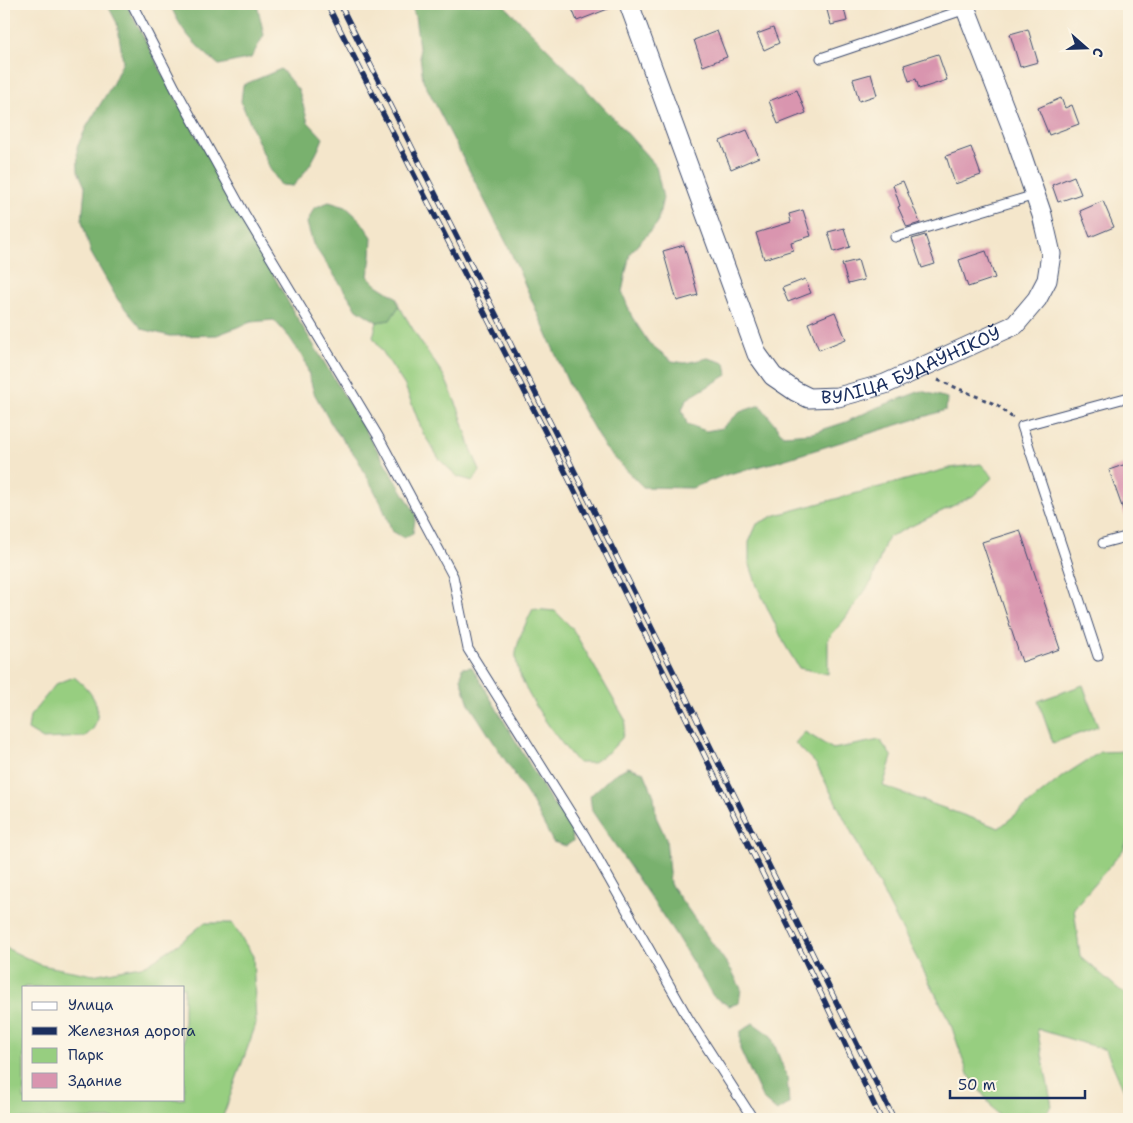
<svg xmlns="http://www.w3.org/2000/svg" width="1133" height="1123" font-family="'Shantell Sans',sans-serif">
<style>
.green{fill:#97ce80;stroke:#597e6f;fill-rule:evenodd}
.forest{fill:#79b16e;stroke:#4a7066}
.building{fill:#d995af}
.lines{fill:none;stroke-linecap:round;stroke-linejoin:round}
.service-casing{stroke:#3c4a6e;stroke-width:11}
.minor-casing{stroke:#3c4a6e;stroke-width:21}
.path{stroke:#3c4a6e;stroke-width:3;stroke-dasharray:4 4;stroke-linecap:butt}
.service{stroke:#fff;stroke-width:9}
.minor{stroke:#fff;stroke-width:19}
.rail-casing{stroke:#1b2f5e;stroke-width:5.5}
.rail{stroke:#fcf5e5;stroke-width:4;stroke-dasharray:11;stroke-linecap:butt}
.labels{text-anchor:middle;stroke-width:4.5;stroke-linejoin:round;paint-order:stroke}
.street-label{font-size:18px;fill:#1b2f5e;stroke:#fcf5e5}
</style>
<rect width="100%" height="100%" fill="#fcf5e5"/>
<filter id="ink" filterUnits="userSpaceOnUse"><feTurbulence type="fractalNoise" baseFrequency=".02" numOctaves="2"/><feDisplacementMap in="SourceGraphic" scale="10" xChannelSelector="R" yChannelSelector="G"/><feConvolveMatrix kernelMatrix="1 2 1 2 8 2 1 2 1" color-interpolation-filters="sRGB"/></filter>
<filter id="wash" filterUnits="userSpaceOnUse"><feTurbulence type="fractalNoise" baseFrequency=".0096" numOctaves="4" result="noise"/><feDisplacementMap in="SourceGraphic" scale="20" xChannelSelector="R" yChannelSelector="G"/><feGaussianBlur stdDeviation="1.12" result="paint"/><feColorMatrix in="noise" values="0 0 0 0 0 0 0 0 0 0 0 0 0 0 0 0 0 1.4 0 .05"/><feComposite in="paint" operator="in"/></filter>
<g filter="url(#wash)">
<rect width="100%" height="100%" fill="#f4e6cb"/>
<g class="green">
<path d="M 399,306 L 420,341 L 444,376 L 459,410 L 470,446 L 480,471 L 473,481 L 458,477 L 440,460 L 423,433 L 405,386 L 373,337 L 377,322 L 390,320 Z"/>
<path d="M 981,464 L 993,477 L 973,496 L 887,538 L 872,581 L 844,620 L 828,639 L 828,674 L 799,668 L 785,645 L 757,586 L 749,562 L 749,542 L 757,524 L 776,515 L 950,468 Z"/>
<path d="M 533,609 L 555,611 L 572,628 L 626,721 L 622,738 L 610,751 L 592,763 L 578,763 C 558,740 519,689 516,659 C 514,647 527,620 533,609 Z"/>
<path d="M 74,677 C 89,689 103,704 95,725 C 94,729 88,734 84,737 L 43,739 L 28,730 L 30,716 L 56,684 Z"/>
<path d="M 1083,685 L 1098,727 L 1053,743 L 1038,701 Z"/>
<path d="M 805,732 L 833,749 L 880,740 L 892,757 L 883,786 L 999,828 L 1063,776 L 1100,752 L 1129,751 L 1129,835 L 1124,849 L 1074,908 L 1080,956 L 1129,998 L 1129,1102 L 1106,1050 L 1037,1029 L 1052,1106 L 1041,1119 L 1001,1119 L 968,1074 L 950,1022 L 816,764 L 795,743 Z"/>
<path d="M 204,923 L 232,923 L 253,956 L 256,1024 L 222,1119 L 4,1119 L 4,947 L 41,965 L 93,975 L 146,965 L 180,943 ZM 24,987 L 184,987 L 184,1099 L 24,1099 Z"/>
</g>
<g class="forest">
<path d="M 107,4 L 126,4 L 165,78 L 293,311 L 416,514 L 413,533 L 404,538 L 392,531 L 381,503 L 357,458 L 333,427 L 314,393 L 305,361 L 290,338 L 274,320 L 251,322 L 217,335 L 170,336 L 142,329 L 118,300 L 91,253 L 82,221 L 85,187 L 78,171 L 77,147 L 87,126 L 112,85 L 123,61 L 117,23 Z"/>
<path d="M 170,4 L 257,4 L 264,35 L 251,58 L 219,65 C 195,45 182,33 170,4 Z"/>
<path d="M 411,4 L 503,4 L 554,55 L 619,124 L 656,166 L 663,198 L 657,224 L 630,253 L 622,292 L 632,317 L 649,343 L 672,361 L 685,363 L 708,358 L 725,363 L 727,375 L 687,399 L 682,409 L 687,424 L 706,431 L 722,428 L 740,412 L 760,405 L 783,435 L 812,433 L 846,422 L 878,407 L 921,391 L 947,398 L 946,410 L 776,462 L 725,475 L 692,488 L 643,487 L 605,448 L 570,387 L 508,246 L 423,80 L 415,16 Z"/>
<path d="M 281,69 L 299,91 L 308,122 L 323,138 C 316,157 307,171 293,186 L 281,185 L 270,169 L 241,102 L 243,85 Z"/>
<path d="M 329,202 L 346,207 L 360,220 L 372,237 L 371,257 L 368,276 L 377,285 L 396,297 L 399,306 L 390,320 L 377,322 L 357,309 L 313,244 L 307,223 L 314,208 Z"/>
<path d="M 472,667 L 551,801 L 571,825 L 573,841 L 566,846 L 553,842 L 531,800 L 469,704 L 461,679 L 462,668 Z"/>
<path d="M 628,767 L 644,772 L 654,796 L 656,817 L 666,838 L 670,884 L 732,971 L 741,989 L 739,1003 L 729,1006 L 713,996 L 676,935 L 592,811 L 590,796 L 613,775 Z"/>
<path d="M 753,1023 L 771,1036 L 787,1077 L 789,1104 L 777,1111 L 763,1099 L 740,1049 L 740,1032 Z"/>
</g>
<g id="blocks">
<g class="building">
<path d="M 570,4 L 618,4 L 618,5 L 577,21 Z"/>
<path d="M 843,5 L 847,21 L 831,25 L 827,10 Z"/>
<path d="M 773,28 L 779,43 L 764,50 L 757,34 Z"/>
<path d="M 1028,29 L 1038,62 L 1020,67 L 1010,34 Z"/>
<path d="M 717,31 L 727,57 L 703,66 L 694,40 Z"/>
<path d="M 938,54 L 947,80 L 919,89 L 916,79 L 909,81 L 904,65 Z"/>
<path d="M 871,74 L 877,95 L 859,101 L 853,79 Z"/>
<path d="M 797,90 L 806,113 L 778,124 L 769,101 Z"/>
<path d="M 1061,98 L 1065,108 L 1072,105 L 1079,124 L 1049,135 L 1038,108 Z"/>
<path d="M 747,130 L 759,157 L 731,169 L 720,141 Z"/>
<path d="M 971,147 L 981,175 L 955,184 L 946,156 Z"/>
<path d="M 1074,176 L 1081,194 L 1058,202 L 1052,185 Z"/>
<path d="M 903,181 L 920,223 L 907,227 L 898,207 L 900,206 L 893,185 Z"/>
<path d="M 1103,201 L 1114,227 L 1090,237 L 1080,211 Z"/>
<path d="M 803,210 L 811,236 L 791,242 L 793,250 L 764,259 L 756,233 L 791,222 L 789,214 Z"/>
<path d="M 844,228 L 850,247 L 834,252 L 828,232 Z"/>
<path d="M 925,235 L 935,264 L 922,268 L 912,239 Z"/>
<path d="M 684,245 L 698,295 L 677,301 L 663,251 Z"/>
<path d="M 986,251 L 995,278 L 968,287 L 959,260 Z"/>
<path d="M 858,260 L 864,280 L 848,284 L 842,264 Z"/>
<path d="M 805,279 L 811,293 L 788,302 L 782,288 Z"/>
<path d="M 835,312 L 846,339 L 819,350 L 808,323 Z"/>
<path d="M 1129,463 L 1129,521 L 1127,521 L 1109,470 Z"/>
<path d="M 1020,530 L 1060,649 L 1022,662 L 982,542 Z"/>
</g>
</g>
</g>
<g filter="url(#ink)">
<use href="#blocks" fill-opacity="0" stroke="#3c4a6e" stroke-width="1"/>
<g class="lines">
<g class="service-casing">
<g id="service">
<path d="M 132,4 L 175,88 L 244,213 L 378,436 L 453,576 L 468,649 L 585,836 L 688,1018 L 753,1119"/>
<path d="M 821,58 L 966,9"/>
<path d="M 895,237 L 1035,195"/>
<path d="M 1103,543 L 1129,536"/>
<path d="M 1098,656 L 1022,426 L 1129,397"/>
</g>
</g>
<g class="minor-casing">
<g id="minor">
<path id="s1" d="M 629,4 L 757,354 L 773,376 L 795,391 L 809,398 L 838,397 L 885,384 L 1015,325 L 1037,299 L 1047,280 L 1051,254 L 1042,215 L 1014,133 L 964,4"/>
</g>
</g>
<path class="path" d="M 938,380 L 997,405 L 1014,419"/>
<use href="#service" class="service"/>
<use href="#minor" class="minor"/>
<g class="rail-casing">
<g id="rail">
<path d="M 327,4 L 556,453 L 802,954 L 881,1119"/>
<path d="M 340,4 L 564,450 L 894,1119"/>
</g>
</g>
<use href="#rail" class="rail"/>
</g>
</g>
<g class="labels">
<g class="street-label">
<text dy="6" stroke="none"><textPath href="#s1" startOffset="550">ВУЛІЦА БУДАЎНІКОЎ</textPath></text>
</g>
</g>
<rect width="1133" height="1123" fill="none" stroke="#fcf5e5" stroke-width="20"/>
<rect x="22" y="986" width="162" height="115" fill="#fcf5e5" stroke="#a2a6af"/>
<rect x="32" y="1002" width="25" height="8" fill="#ffffff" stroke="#a2a6af"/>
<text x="68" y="1010" font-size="15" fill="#1b2f5e">Улица</text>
<rect x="32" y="1027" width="25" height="8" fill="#1b2f5e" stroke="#a2a6af"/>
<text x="68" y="1036" font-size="15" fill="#1b2f5e">Железная дорога</text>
<rect x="32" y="1048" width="25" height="15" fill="#97ce80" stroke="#a2a6af"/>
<text x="68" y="1060" font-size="15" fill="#1b2f5e">Парк</text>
<rect x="32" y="1073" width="25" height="15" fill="#d995af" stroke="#a2a6af"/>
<text x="68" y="1086" font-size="15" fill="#1b2f5e">Здание</text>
<g transform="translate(1086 48) rotate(110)" stroke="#fcf5e5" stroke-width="4" paint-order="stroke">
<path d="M0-4L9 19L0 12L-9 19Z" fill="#1b2f5e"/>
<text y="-8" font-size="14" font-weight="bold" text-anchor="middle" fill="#1b2f5e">С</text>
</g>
<path d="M950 1090v8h135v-8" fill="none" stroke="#1b2f5e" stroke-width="2.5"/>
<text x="958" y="1090" font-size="15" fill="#1b2f5e" stroke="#fcf5e5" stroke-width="4" paint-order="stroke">50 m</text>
</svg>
